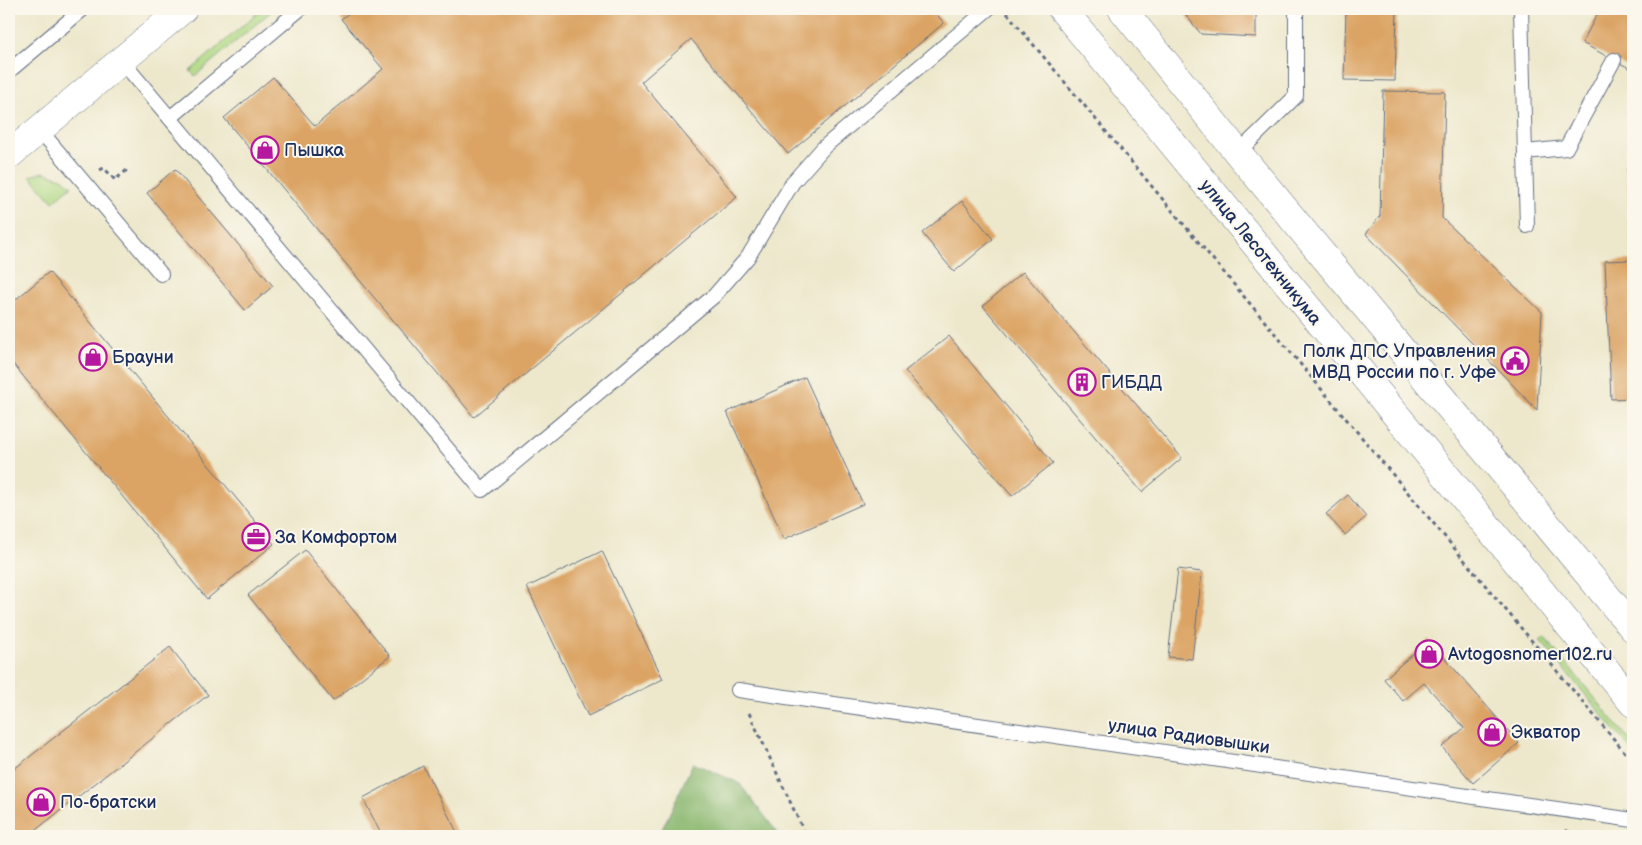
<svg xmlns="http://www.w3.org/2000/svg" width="1642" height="845" font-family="'Balsamiq Sans',sans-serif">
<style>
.green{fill:#aed782;stroke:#648370}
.forest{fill:#8ab870;stroke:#527467}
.building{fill:#dba465}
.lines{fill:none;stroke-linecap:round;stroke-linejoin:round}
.lane-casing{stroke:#647084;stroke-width:16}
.secondary-casing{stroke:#647084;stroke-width:29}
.path{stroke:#647084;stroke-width:3;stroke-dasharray:4 4;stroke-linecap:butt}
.lane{stroke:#fff;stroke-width:14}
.secondary{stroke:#fff;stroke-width:28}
.labels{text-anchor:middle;stroke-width:4;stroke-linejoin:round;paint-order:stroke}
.poi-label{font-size:18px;fill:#1b2f5e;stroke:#fbf7ec;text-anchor:start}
.street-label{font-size:18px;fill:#1b2f5e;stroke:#fbf7ec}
</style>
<rect width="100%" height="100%" fill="#fbf7ec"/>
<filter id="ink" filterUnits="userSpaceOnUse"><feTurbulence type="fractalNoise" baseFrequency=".02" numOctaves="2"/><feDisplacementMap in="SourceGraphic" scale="10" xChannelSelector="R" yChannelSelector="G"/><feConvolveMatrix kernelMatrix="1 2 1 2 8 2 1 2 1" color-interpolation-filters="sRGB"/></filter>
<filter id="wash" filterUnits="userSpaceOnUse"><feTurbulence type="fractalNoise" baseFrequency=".0096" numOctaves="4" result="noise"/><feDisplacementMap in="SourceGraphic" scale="20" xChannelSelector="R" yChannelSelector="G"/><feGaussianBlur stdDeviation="1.12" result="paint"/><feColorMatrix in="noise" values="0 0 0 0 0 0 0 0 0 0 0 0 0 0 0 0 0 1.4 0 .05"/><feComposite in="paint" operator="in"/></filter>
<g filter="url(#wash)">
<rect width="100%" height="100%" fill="#ede8cc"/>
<g class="green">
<path d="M 262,9 L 274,9 L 195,76 L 190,71 Z"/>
<path d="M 43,172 L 62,178 L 72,186 L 53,202 L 30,176 Z"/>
<path d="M 1544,637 L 1633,744 L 1633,752 L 1540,640 Z"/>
</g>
<path class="forest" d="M 693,763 L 739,783 L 780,836 L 659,836 Z"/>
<g id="blocks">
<g class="building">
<path d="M 354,9 L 932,9 L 944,23 L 788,154 L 691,39 L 641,82 L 737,197 L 474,417 L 224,118 L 273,77 L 315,126 L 383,69 L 341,19 Z"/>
<path d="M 1181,9 L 1256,9 L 1256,37 L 1201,34 Z"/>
<path d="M 1346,9 L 1397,9 L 1395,81 L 1344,80 Z"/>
<path d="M 1600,9 L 1633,9 L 1633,70 L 1582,43 Z"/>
<path d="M 1383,91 L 1445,92 L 1442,218 L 1542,312 L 1537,410 L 1366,234 L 1380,216 Z"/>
<path d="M 1627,168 L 1633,168 L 1633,398 L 1611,399 L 1605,261 L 1631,260 Z"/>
<path d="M 175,169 L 273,286 L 245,310 L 147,193 Z"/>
<path d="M 962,201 L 993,239 L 954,272 L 922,233 Z"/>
<path d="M 49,272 L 274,544 L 207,599 L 9,359 L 9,305 Z"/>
<path d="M 1023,272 L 1182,458 L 1142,492 L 983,306 Z"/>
<path d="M 949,336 L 1053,463 L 1012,496 L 905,371 Z"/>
<path d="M 805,377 L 863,504 L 784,539 L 727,412 Z"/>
<path d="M 1348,495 L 1366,517 L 1345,535 L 1326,514 Z"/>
<path d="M 305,550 L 390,656 L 333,701 L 248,595 Z"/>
<path d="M 602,551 L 663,679 L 588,716 L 527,587 Z"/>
<path d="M 1178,569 L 1202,572 L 1192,659 L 1168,657 Z"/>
<path d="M 1429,640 L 1519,743 L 1473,783 L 1442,747 L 1464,728 L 1424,683 L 1403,701 L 1384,679 Z"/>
<path d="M 170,647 L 208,695 L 28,836 L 9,836 L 9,773 Z"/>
<path d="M 423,766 L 459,836 L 382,836 L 363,798 Z"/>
<path d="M 1566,829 L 1574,836 L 1560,836 Z"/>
</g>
</g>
</g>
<g filter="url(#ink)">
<use href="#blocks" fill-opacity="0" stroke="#647084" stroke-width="1"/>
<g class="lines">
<g class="lane-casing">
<g id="lane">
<path d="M 1521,9 L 1527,226"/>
<path d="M 121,60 L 482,490 L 714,296 L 748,257 L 793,182 L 824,147 L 988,9"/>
<path d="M 9,71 L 83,9"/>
<path d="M 170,118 L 300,9"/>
<path d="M 39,129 L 161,274"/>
<path d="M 1525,152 L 1566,148 L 1614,60"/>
<path d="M 1238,153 L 1296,96 L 1296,9"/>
<path d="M 738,690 L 1633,820"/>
</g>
</g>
<g class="secondary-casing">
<g id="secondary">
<path d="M 1062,9 L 1633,703"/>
<path d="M 1122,9 L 1238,153 L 1633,628"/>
<path d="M 9,155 L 183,9"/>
</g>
</g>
<g class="path">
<path d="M 1007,13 L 1633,762"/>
<path d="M 100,170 L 104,168 L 115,180 L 127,170"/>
<path d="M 749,713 L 806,836"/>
</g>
<use href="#lane" class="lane"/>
<use href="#secondary" class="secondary"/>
</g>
</g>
<defs>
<g id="shop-ring" transform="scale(1.4375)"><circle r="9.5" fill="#fbf7ec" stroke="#b5179e" stroke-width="1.5"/><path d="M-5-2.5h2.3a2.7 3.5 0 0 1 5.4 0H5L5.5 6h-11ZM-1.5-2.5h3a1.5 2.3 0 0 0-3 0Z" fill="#b5179e"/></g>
<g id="civic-ring" transform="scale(1.4375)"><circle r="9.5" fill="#fbf7ec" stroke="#b5179e" stroke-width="1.5"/><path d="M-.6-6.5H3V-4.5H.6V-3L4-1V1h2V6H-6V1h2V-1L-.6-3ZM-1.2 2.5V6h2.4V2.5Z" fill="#b5179e"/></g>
<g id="building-ring" transform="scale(1.4375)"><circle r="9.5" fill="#fbf7ec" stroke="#b5179e" stroke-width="1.5"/><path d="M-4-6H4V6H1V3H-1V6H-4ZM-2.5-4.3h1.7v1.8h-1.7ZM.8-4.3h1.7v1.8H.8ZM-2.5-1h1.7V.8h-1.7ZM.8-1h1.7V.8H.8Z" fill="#b5179e"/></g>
<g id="office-ring" transform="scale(1.4375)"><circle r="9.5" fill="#fbf7ec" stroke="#b5179e" stroke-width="1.5"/><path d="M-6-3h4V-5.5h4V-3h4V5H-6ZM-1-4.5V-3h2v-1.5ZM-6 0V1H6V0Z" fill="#b5179e"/></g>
</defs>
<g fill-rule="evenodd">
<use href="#shop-ring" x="265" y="150"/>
<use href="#shop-ring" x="93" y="357"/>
<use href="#civic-ring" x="1515" y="361"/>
<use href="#building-ring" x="1082" y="382"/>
<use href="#office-ring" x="256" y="537"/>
<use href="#shop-ring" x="1429" y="654"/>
<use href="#shop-ring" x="1492" y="732"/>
<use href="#shop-ring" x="41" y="802"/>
</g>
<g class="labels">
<g class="poi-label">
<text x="284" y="156">Пышка</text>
<text x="1496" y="357" text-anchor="end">Полк ДПС Управления<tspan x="1496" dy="21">МВД России по г. Уфе</tspan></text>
<text x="112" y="363">Брауни</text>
<text x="1101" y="388">ГИБДД</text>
<text x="275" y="543">За Комфортом</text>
<text x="1448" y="660">Avtogosnomer102.ru</text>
<text x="1511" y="738">Экватор</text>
<text x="60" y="808">По-братски</text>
</g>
<g class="street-label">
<text transform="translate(1261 252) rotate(51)" y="6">улица Лесотехникума</text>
<text transform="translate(1189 736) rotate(8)" y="6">улица Радиовышки</text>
</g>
</g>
<rect width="1642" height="845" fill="none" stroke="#fbf7ec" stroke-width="30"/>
</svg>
